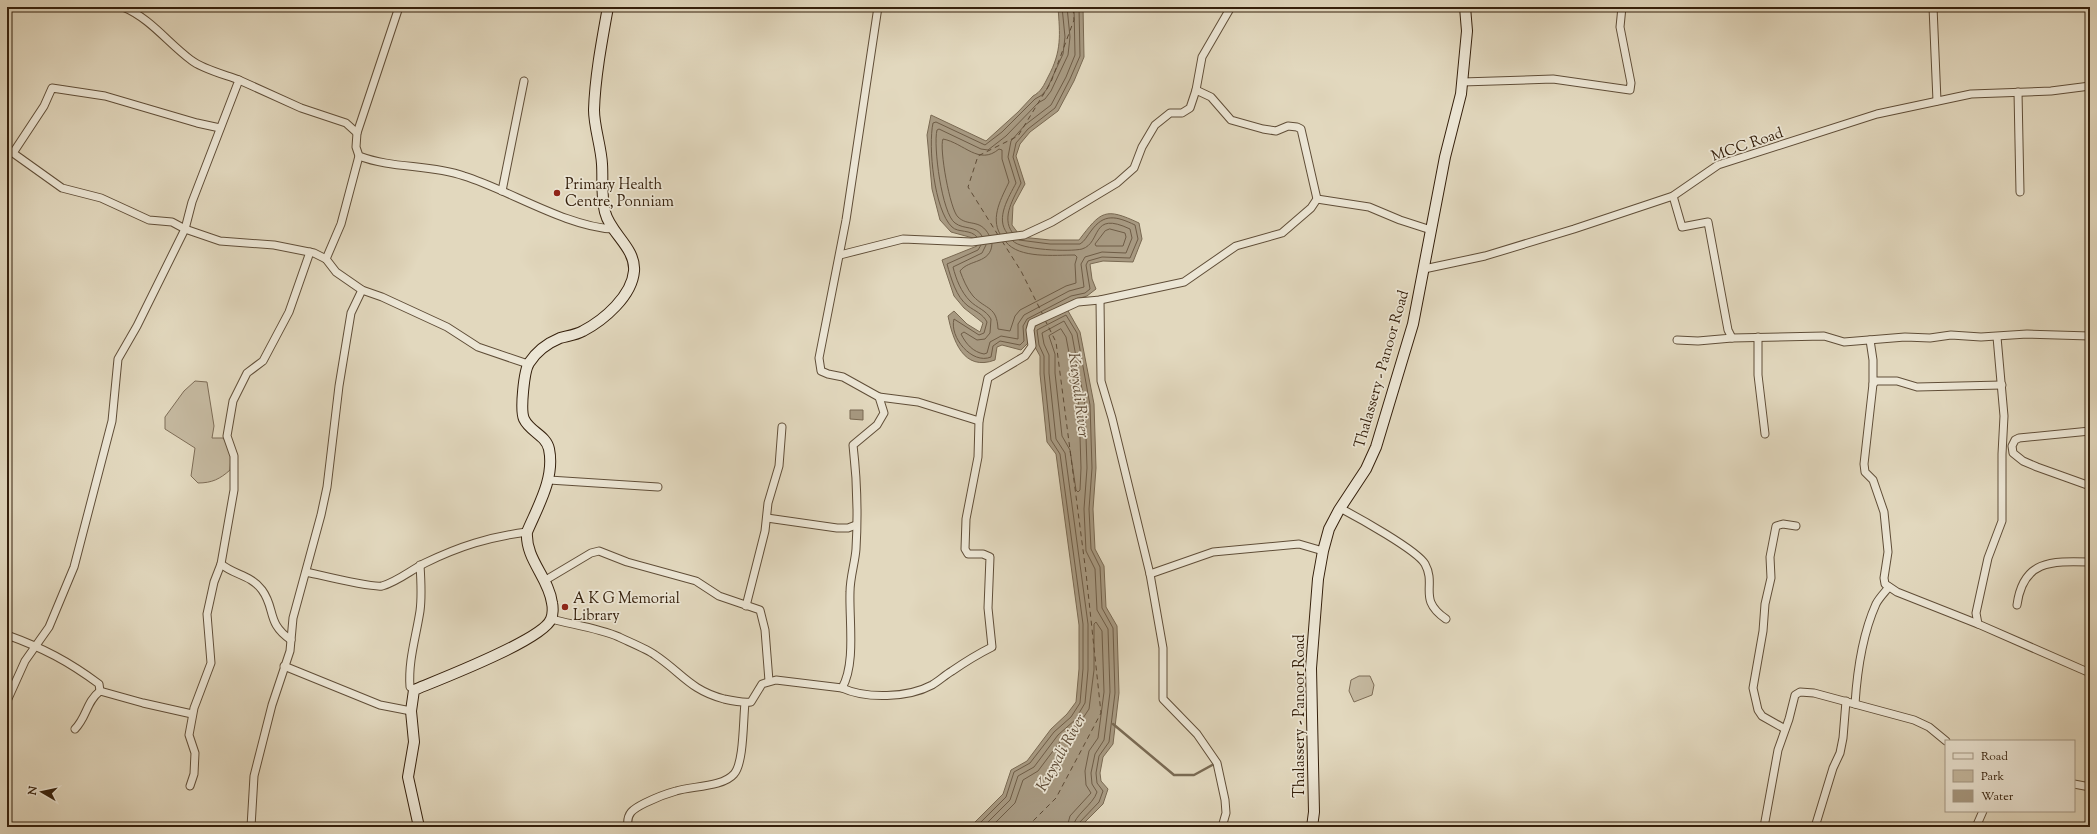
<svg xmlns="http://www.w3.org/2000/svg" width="2097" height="834" font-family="'Sorts Mill Goudy',serif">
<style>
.green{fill:#c5b9a0;stroke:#7d6c56}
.water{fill:#a79981;stroke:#796952}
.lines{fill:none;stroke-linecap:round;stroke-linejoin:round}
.shore{stroke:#6e5c46;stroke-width:1}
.stream{stroke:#796952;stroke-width:2.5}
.ferry{stroke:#5d4a35;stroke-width:1;stroke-dasharray:5 4;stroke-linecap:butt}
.minor-casing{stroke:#604e38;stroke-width:9}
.secondary-casing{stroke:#35200c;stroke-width:12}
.minor{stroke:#ece6d5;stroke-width:7}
.secondary{stroke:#ece6d5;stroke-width:10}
.poi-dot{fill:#8f2418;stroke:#ece6d5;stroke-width:1.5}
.labels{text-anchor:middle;stroke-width:3.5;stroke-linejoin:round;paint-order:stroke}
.street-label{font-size:15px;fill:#35200c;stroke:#ece6d5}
.poi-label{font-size:15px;fill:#35200c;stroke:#ece6d5;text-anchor:start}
.water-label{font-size:16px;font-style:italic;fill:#5d4a35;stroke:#ece6d5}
</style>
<rect width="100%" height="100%" fill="#e2d8be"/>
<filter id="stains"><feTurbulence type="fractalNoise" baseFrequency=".005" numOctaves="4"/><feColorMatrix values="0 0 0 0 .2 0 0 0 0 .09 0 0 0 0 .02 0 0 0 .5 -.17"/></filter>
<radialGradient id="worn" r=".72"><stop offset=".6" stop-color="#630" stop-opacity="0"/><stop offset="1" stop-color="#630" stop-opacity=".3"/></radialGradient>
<g class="green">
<path d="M 195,381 L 207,382 L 214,426 L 212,438 L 223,438 C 232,448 231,457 230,470 C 220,479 212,483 198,483 L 191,476 L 195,448 L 165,429 L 165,417 L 184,391 Z"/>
<path d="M 1359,676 L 1370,676 L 1374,685 L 1372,695 L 1354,702 L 1349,691 L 1351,680 Z"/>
</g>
<g class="water">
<path d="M 1058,7 L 1083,7 L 1084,57 L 1074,81 L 1058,111 L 1030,132 L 1020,144 L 1016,156 L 1025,184 L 1013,206 L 1012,225 L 1021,237 L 1050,240 L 1079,240 C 1101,211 1105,207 1139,223 L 1142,239 L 1133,262 L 1103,261 L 1090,264 L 1092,279 L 1096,289 L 1087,296 L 1073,300 L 1029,322 L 1027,326 L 1028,343 L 1021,350 L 1002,345 L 997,347 L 995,360 C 963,372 953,340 948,316 L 954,311 L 967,324 L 980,332 L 983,323 L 964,308 L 954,296 L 942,260 L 977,246 L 973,238 L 951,232 L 940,220 L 932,189 L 927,135 L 931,115 L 986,141 L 1018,112 L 1033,96 C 1041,92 1044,85 1048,77 C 1062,51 1060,35 1058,7 Z"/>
<path d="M 1067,309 L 1080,332 L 1094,404 L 1096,468 L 1093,509 L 1095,549 L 1104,566 L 1106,607 L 1117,626 L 1119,693 L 1113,744 L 1103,757 L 1100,773 L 1101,781 L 1108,789 L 1103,804 L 1080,827 L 970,827 L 1003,794 L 1011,770 L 1027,761 L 1051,729 L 1067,714 L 1076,702 L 1079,669 L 1079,625 L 1056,454 L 1047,442 L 1040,374 L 1040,356 L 1035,347 L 1032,328 Z"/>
<path d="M 850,410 L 863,410 L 863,420 L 850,419 Z"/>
</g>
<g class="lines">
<g class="shore">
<path d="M 1110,229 L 1125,233 L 1126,237 L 1123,246 L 1096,246 L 1095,244 L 1105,231 Z"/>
<path d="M 1012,232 C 1001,217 1014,198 1021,183 L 1013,157 L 1016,143 L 1028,129 L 1055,108 L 1070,79 L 1080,56 L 1079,7"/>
<path d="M 1007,233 C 995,218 1009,197 1016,183 L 1008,157 L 1011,141 L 1025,125 L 1051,105 L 1066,77 L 1075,55 L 1074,7"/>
<path d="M 989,235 C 980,218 968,227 958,217 C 950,210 939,148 943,139 C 964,143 979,166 999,149 L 1002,150 L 1002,159 L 1009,182 C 1002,197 990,217 1000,234"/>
<path d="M 982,236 C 976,225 964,230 955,223 C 942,214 933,146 937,130 L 939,129 L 981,149 L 988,150 L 1006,136 L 1038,103 L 1045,99 L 1051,91 L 1068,55 L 1070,37 L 1067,7"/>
<path d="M 977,237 C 971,229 958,233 952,227 C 934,210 928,146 933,123 L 936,122 L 985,145 L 1002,132 L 1035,99 L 1042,95 L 1047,89 L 1063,54 L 1065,37 L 1062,7"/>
<path d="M 992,244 C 991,264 969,259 960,271 C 963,279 967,289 973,296 C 986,310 997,306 998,329 L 1010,331 L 1015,316 L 1020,310 L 1066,286 L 1076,283 L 1075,264 L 1077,257 L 1075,255 C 1055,255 1019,259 1006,242"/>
<path d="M 981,245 L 978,250 L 947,264 C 951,278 956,297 968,306 C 975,311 983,314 987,322 L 984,333 L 979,335 L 954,319 C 949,337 972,365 991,357 L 993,346 L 1000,341 L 1020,345 L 1024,341 L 1023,326 L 1027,319 L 1071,296 L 1085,293 L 1090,289 L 1086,265 L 1088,261 L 1102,257 L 1130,258 L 1138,239 L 1135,225 C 1116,216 1104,213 1091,231 C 1087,236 1085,241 1080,244 L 1050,244 L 1019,240"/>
<path d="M 986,245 L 982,253 L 953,267 C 956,279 961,292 970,301 C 977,308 986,310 991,319 L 990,333 L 985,339 L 977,340 L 964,332 L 961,334 C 966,344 973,352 984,354 L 987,353 L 990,342 L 1001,336 L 1018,339 L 1018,324 L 1024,315 L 1069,291 L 1084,287 L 1081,264 L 1085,257 L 1102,252 L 1126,253 L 1132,238 L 1130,229 C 1090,210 1102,243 1082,249 C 1070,252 1020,250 1013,241"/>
<path d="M 1061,329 L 1066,337 L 1079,406 L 1081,468 L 1080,490 L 1078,492 L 1076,490 L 1070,450 L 1062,436 L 1055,373 L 1055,354 L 1049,336 Z"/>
<path d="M 976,827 L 1006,797 L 1014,772 L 1030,763 L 1054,732 L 1071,717 L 1080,703 L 1083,669 L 1083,624 L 1060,454 L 1051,440 L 1044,373 L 1044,356 L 1039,345 L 1037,330 L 1066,315 L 1077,333 L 1090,405 L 1092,468 L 1089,509 L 1091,549 L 1100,567 L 1102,608 L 1113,628 L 1115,693 L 1109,742 L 1099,756 L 1096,773 L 1097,783 L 1103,791 L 1099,802 L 1079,823 L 1078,827"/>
<path d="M 983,827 L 1010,800 L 1018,776 L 1034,767 L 1058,735 L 1075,720 L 1085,703 L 1088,670 L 1088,624 L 1065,453 L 1056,439 L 1049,373 L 1049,355 L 1044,344 L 1042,333 L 1064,321 L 1072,335 L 1085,405 L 1087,468 L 1084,509 L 1086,551 L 1095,569 L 1097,610 L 1108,629 L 1110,692 L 1104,740 L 1095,754 L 1091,773 L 1092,784 L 1097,792 C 1093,805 1074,815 1073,827"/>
<path d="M 991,827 L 1015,803 L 1023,780 L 1038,771 L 1062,739 L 1079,724 L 1089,709 L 1094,670 L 1094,624 L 1096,622 L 1102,631 L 1104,692 L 1098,738 L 1089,751 L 1085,771 L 1086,785 L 1091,793 L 1070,816 L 1067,827"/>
</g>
<path class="stream" d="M 1113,724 L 1174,775 L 1194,775 L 1216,763"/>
<g class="ferry">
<path d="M 998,235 L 968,187 L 978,156 L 1018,136 L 1051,82 L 1074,20 L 1073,7"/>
<path d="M 1002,241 L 1021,271 L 1043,315"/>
<path d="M 1027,827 L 1056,798 L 1101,713 L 1086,573 L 1056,342 L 1045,320"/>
</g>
<g class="minor-casing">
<g id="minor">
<path d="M 1933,7 L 1937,101"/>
<path d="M 239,80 L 301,108 L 346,123 L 357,133 L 356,147 L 359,156 C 393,169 429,164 464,176 C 509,190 567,227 613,229"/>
<path d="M 1462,82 L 1553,79 L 1630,90 L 1631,83 L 1620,27 L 1622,7"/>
<path d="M 2018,92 L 2020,192"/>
<path d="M 220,128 L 197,123 L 105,96 L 52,88 L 44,106 L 13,153 L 62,188 L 101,198 L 149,220 L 172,222 L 185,229 L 220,241 L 274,245 L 314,253 L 326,259 L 336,272 L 362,290 L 382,297 L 447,327 L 478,347 L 528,364"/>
<path d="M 357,133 L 399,7"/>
<path d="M 502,191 L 524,81"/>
<path d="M 1673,196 L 1682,227 L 1708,222 L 1728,330 L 1732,338 L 1698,341 L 1677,340"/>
<path d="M 1317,199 L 1369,207 L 1400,220 L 1431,230"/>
<path d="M 840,255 L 903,239 L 972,242 L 1024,235 L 1052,222 L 1117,183 L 1134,168 L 1142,147 L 1155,125 L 1170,113 L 1182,113 L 1190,108 L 1196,90 L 1202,57 L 1231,7"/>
<path d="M 326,259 L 341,224 L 359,156"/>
<path d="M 1424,269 L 1485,256 L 1574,229 L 1673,196 L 1718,165 L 1877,114 L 1971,94 L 2051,91 L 2090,86"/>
<path d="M 1100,300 L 1101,381 L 1112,418 L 1150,574 L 1163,648 L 1163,699 L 1197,734 L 1217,763 L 1225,800 L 1226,813 L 1222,827"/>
<path d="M 1758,337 L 1758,375 L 1765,434"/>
<path d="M 1997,337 L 2004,416 L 2002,454 L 2002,521 L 1988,558 L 1976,613 L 1978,624 L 2090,673"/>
<path d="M 1732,338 L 1824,336 L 1844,342 L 1905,337 L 1930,338 L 1951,335 L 1981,337 L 2027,334 L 2090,336"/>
<path d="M 1870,340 L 1873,360 L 1873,384"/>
<path d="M 879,397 L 918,402 L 979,421"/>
<path d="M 2090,431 L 2019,438 L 2015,440 L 2012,446 L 2013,453 L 2023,461 L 2037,467 L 2090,486"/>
<path d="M 549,480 L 658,487"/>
<path d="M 1340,508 C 1357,517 1417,550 1425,564 C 1437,586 1417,599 1446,619"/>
<path d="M 767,518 L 837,528 L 848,528 L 856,525"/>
<path d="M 306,572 C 320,575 371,588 382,586 C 397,582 411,570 425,563 C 460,546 489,537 527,532"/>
<path d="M 1150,574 L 1213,552 L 1299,544 L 1323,551"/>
<path d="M 544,581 L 591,553 L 599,551 L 627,562 L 696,581 L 719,596 L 760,610 L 765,630 L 769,681"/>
<path d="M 2017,605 C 2023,560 2051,561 2090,562"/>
<path d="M 746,606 L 765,531 L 768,503 L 779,466 L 782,427"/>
<path d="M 551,619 C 574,625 598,628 619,637 C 627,641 649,650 655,655 C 682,673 690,690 724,699 C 733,701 742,703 751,702 L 762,684 L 776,680 L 842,688 C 856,664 849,620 850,592 C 850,577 855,563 856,549 C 858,515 857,479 853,445 L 877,425 L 884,413 L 879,397 L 843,377 L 828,374 L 821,371 L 819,358 L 846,220 L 878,7"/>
<path d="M 1978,624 L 1897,592 L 1885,584 L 1884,578 L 1888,552 L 1884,512 L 1873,480 L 1865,472 L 1864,464 L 1873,384 L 1876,381 L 1897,381 L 1917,387 L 2002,385"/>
<path d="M 7,635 C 43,648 68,661 99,684 L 100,691"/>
<path d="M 291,640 C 266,623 276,609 262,590 C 251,575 234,575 221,564 L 234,490 L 234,456 L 227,436 L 233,401 L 247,373 L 263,361 L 289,312 L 310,252"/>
<path d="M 284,666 L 380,705 L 411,711"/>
<path d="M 842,688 C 866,699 908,698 932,685 C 939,681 945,675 952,671 C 965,662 978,654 992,647 L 988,608 L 990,557 L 983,554 L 968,554 L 965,549 L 966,519 L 978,457 L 979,421 L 988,378 L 1025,356 L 1032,346 L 1030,330 L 1032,323 L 1078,302 L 1100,300 L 1184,282 L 1236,246 L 1282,233 L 1311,208 L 1317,199 L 1301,129 L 1297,127 L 1288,126 L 1276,131 L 1263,129 L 1231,120 L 1211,97 L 1196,90"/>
<path d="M 414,690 L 410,687 C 408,661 416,637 420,611 C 422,596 421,580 420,565"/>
<path d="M 7,701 L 25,661 L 49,627 L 74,567 L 112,421 L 118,359 L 137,326 L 185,229 L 192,202 L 239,80 C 226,75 202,69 191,60 C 168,43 150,18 123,7"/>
<path d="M 1855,704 C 1857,673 1863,633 1876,604 C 1879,598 1885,592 1889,587"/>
<path d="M 75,729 C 87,717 86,702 100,691 L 143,703 L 192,714"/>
<path d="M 1785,729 L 1762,716 L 1758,710 L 1753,688 L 1763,631 L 1765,604 L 1771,578 L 1770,557 L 1776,526 L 1783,524 L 1796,526"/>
<path d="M 2074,784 L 2090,787"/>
<path d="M 190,786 L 194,774 L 195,753 L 189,735 L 194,708 L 211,663 L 207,614 L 214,582 L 221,564"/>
<path d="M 251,827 L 254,776 L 272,705 L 290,651 L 293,618 L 321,515 L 327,487 L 339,386 L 351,313 L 362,290"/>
<path d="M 628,827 C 626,813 633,809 645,803 C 655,798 665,794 676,791 C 692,786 723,787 734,774 C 744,763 743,720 745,703"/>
<path d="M 1764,827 L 1778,750 L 1789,719 L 1795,695 L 1800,692 L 1814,693 L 1914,720 L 1929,727 L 1946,741"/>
<path d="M 1815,827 L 1833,768 L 1840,753 L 1843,738 L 1846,701"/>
<path d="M 1976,827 L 1983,811"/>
</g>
</g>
<g class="secondary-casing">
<g id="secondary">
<path d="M 419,827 L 408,777 L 414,742 L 411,711 L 414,690 C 438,680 543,640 551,619 C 553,615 553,607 552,603 C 549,578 525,559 527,532 C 538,506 555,478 549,449 C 546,435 530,432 524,419 C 520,410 524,371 529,363 C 536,352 548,343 560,338 C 567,336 576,335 583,331 C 604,320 632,296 634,271 C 636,248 610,233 605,212 C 601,197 603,179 602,164 C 601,146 594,127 594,110 C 595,77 602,40 608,7"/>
<path d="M 1312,827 L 1314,812 L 1311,668 L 1318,579 L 1323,551 L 1329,529 L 1339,510 L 1366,469 L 1376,447 L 1413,324 L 1445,157 L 1461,94 L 1467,31 L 1465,7"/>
</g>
</g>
<use href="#minor" class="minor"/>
<use href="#secondary" class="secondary"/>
</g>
<g class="poi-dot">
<circle cx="557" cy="193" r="4"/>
<circle cx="565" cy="607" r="4"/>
</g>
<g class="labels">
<g class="street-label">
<text transform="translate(1747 144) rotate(-19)" y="5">MCC Road</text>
<text transform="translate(1381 369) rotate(-74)" y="5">Thalassery - Panoor Road</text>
<text transform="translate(1299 716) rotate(-90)" y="5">Thalassery - Panoor Road</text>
</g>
<g class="poi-label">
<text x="565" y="189">Primary Health<tspan x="565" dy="17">Centre, Ponniam</tspan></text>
<text x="573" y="603">A K G Memorial<tspan x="573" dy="17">Library</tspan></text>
</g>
<g class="water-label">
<text transform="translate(1080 395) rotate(83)" y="6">Kuyyali River</text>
<text transform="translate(1060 752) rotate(-61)" y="6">Kuyyali River</text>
</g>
</g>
<rect width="2097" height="834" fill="none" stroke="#e2d8be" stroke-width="24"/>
<rect x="8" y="8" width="2081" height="818" fill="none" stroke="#35200c" stroke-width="2"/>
<rect x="12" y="12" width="2073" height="810" fill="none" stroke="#35200c"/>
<rect x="1945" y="740" width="130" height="72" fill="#ece6d5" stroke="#a39785"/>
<rect x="1953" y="753" width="20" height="6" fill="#ece6d5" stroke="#a39785"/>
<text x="1981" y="760" font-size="12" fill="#35200c">Road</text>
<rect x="1953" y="770" width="20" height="12" fill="#c5b9a0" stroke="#a39785"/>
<text x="1981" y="780" font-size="12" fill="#35200c">Park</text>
<rect x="1953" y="790" width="20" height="12" fill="#a79981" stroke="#a39785"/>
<text x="1981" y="800" font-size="12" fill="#35200c">Water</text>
<g transform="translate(42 792) rotate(279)" stroke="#ece6d5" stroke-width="3" paint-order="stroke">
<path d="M0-3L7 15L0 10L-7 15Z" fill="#35200c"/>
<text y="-6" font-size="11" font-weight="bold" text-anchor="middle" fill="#35200c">N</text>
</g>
<rect width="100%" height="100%" filter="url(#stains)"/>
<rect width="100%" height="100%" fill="url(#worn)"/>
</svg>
